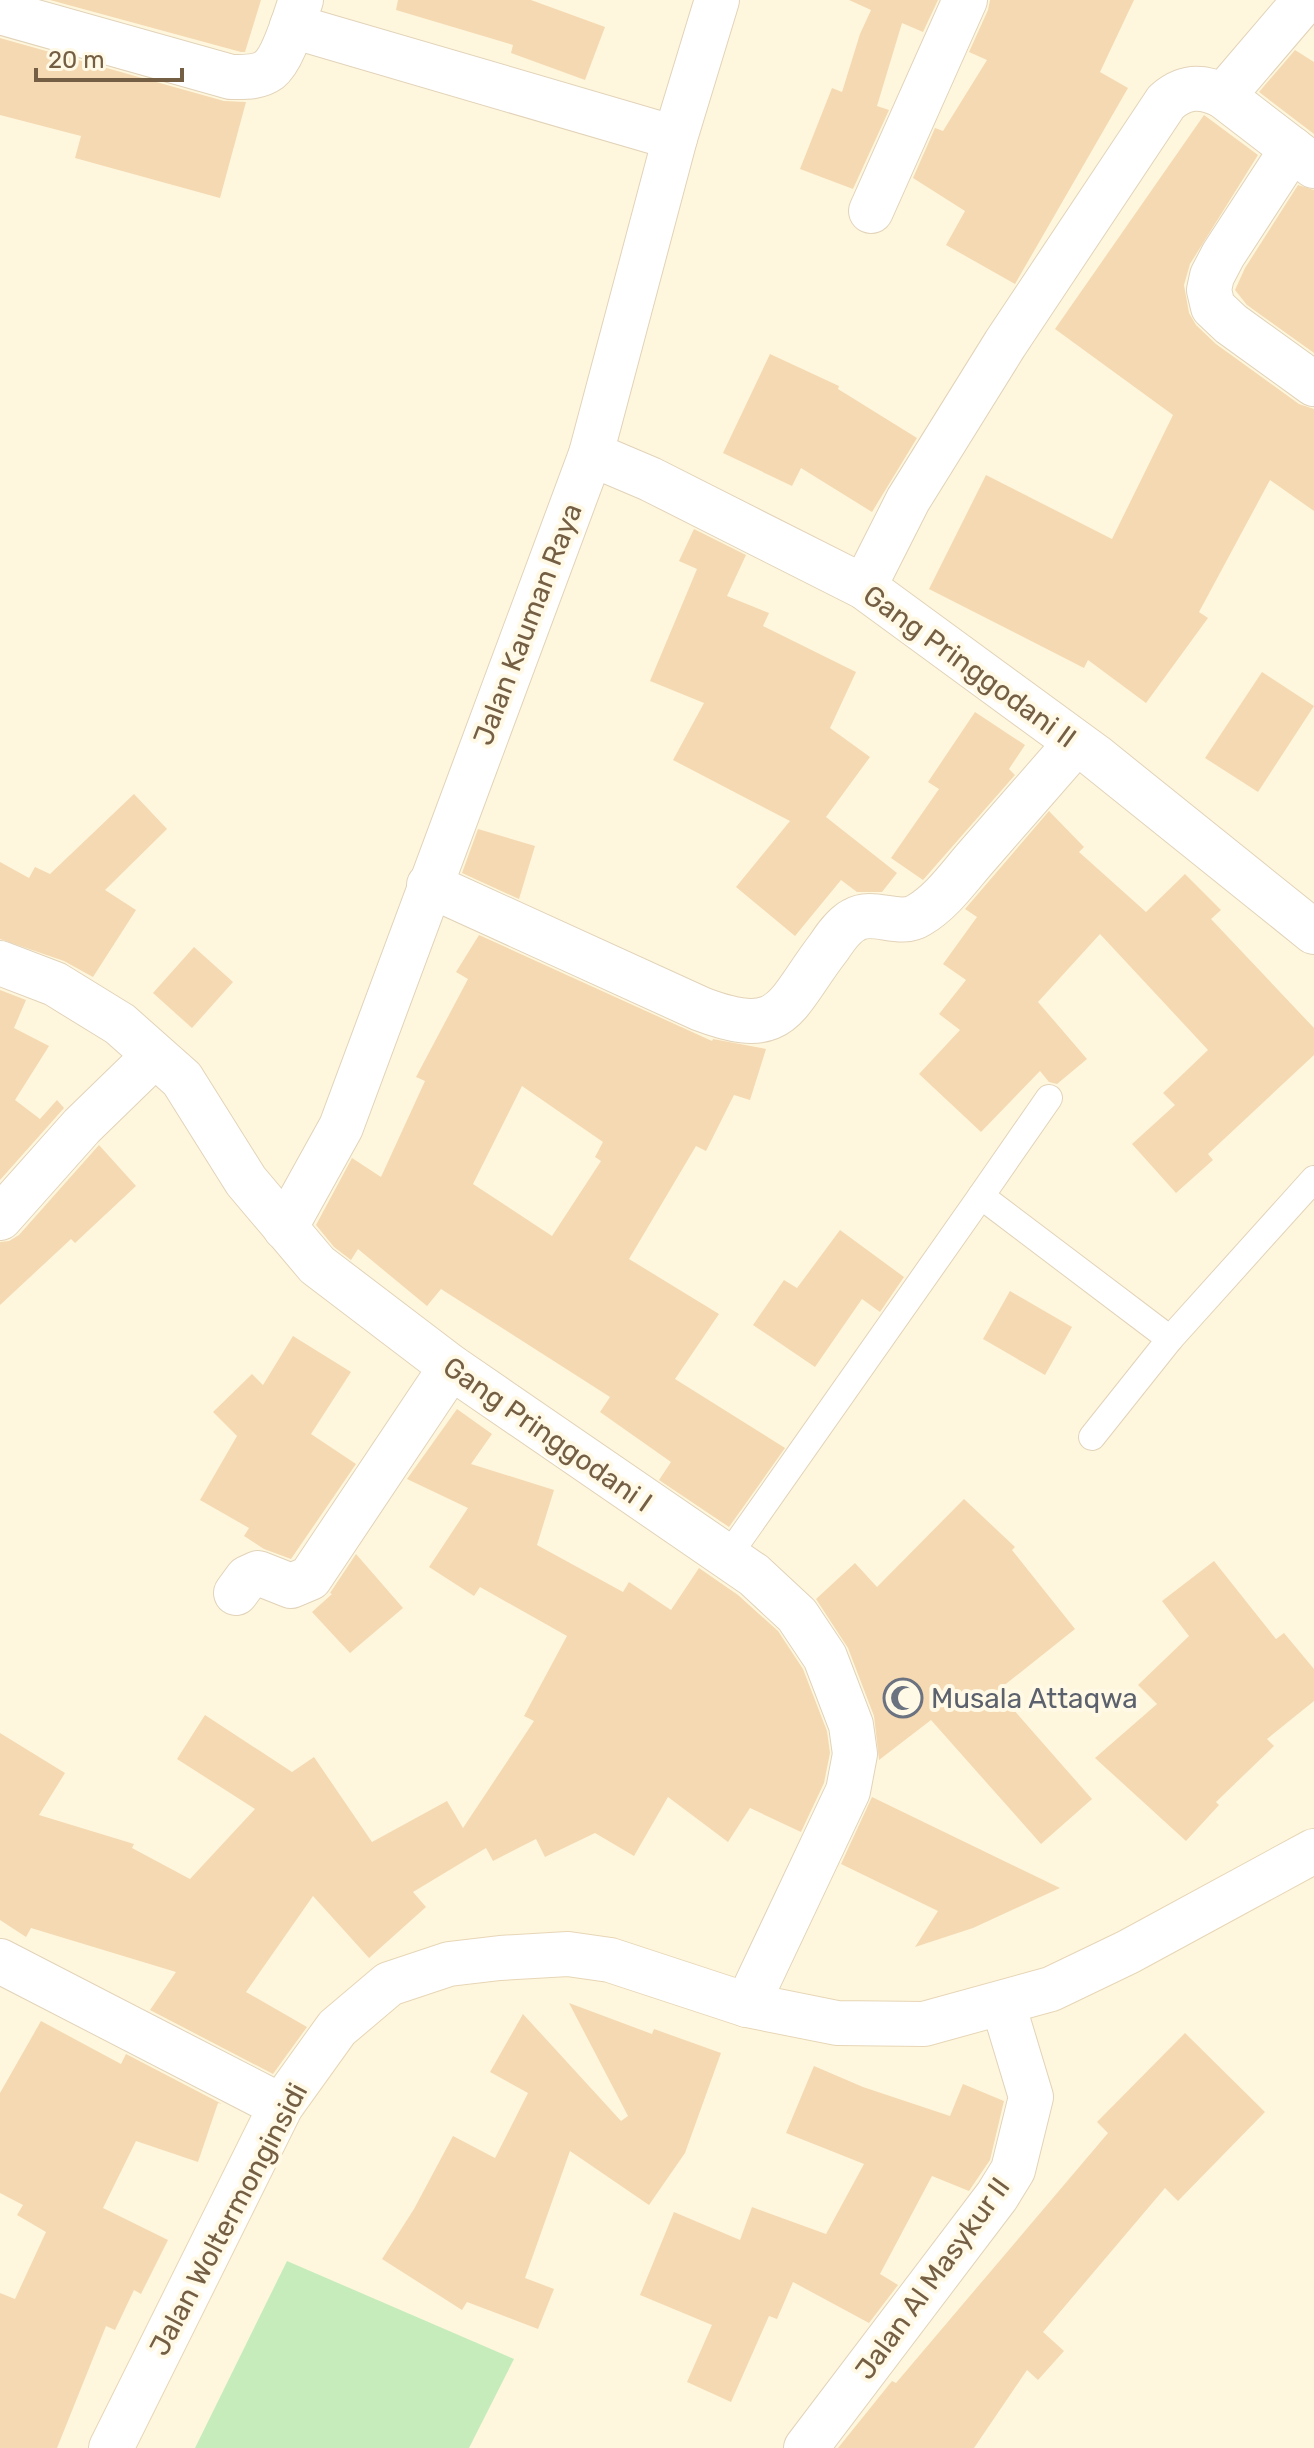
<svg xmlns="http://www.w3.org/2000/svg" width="1314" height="2448" font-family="Rubik,sans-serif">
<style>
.green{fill:#c6ecbb}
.building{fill:#f5d9b2;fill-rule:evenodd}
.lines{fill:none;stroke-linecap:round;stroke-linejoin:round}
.service-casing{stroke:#e2d3b9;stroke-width:28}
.minor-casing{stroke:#e2d3b9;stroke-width:46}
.secondary-casing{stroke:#e7d6b6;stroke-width:46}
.service{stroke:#fff;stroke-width:26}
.minor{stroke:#fff;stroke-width:44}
.secondary{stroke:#fff;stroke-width:44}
.labels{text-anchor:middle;stroke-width:8;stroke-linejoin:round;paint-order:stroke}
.street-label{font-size:28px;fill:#745e44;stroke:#fff9e5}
.worship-label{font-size:28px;fill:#5b616d;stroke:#fff9e5;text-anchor:start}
</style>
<rect width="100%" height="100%" fill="#fef7dd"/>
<path class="green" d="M 287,2261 L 514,2359 L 469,2448 L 195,2448 Z"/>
<g class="building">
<path d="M 50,0 L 261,0 L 245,52 L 241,52 Z"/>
<path d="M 398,0 L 531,0 L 605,27 L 585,80 L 511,53 L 513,45 L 396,10 Z"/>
<path d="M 849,0 L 938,0 L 923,32 L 902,23 L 877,106 L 889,110 L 853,189 L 800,169 L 832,88 L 842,92 L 860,34 L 871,10 Z"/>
<path d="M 990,0 L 1134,0 L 1100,72 L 1128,88 L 1015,284 L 946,245 L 965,211 L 913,178 L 935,128 L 943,131 L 987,60 L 969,52 L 988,10 Z"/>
<path d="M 0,38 L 224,101 L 246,102 L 220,198 L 75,158 L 81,136 L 0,115 Z"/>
<path d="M 1295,50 L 1314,62 L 1314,134 L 1259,92 Z"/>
<path d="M 1204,115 L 1258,155 L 1190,264 L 1184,285 L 1189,313 L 1196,325 L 1216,344 L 1299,404 L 1314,409 L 1314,511 L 1270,480 L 1199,612 L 1208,618 L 1146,703 L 1088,660 L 1084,668 L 929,589 L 986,475 L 1112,539 L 1173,415 L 1055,329 Z"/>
<path d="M 1298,185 L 1314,190 L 1314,353 L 1247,305 L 1235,290 L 1245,268 Z"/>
<path d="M 770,354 L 839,386 L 838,389 L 917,438 L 872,512 L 801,468 L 792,486 L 723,453 Z"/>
<path d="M 694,529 L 746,555 L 727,596 L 769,613 L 763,626 L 856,672 L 830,728 L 870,757 L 826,817 L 897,873 L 882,892 L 857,892 L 841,880 L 795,936 L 736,887 L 790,821 L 673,760 L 704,703 L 650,681 L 697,569 L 679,561 Z"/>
<path d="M 1262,672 L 1314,706 L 1258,792 L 1205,758 Z"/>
<path d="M 975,712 L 1025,745 L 1009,769 L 1015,775 L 923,880 L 891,858 L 939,789 L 928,782 Z"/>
<path d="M 134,794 L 167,829 L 105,890 L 136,910 L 93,977 L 64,961 L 0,939 L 0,862 L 29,878 L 35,867 L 50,874 Z"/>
<path d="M 1049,811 L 1084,847 L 1079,852 L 1146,912 L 1185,874 L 1221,910 L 1211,919 L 1314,1028 L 1314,1055 L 1208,1154 L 1213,1160 L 1176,1193 L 1132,1144 L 1175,1105 L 1163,1093 L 1208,1050 L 1100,934 L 1038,1002 L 1087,1059 L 1057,1084 L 1049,1082 L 1040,1071 L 981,1132 L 919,1074 L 960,1030 L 939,1014 L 966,980 L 943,964 L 977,917 L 965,909 Z"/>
<path d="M 478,829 L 535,846 L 519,899 L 462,873 Z"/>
<path d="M 479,935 L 712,1041 L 713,1039 L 766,1049 L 750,1100 L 734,1095 L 706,1151 L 696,1146 L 629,1259 L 719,1314 L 675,1379 L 785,1448 L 729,1527 L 659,1480 L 671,1462 L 600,1412 L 610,1397 L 441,1289 L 427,1306 L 358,1249 L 351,1260 L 334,1247 L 316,1225 L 352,1158 L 381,1177 L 425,1081 L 416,1077 L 468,979 L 456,972 ZM 522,1086 L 603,1142 L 595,1157 L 601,1161 L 552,1236 L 473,1184 Z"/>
<path d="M 194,947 L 233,982 L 192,1028 L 153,993 Z"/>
<path d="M 0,990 L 26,1000 L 14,1028 L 49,1046 L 15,1100 L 40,1119 L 57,1100 L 64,1108 L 0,1180 Z"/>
<path d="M 99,1145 L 136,1186 L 75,1243 L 71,1239 L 0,1305 L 0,1242 L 9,1241 L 19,1235 Z"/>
<path d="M 840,1230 L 904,1277 L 880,1312 L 862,1299 L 815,1367 L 753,1325 L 784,1280 L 797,1288 Z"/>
<path d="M 1010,1291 L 1072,1327 L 1045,1375 L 983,1339 Z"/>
<path d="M 293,1336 L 351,1372 L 311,1434 L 356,1464 L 291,1559 L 264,1549 L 244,1536 L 249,1528 L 200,1500 L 237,1436 L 213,1412 L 252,1374 L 263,1385 Z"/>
<path d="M 457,1409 L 492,1434 L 471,1464 L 554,1490 L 537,1545 L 623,1592 L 629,1582 L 671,1610 L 699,1568 L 738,1595 L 778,1631 L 803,1669 L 827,1731 L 830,1753 L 824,1783 L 801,1832 L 750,1808 L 728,1842 L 668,1797 L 634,1856 L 595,1833 L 545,1857 L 536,1839 L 493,1861 L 486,1848 L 413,1892 L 426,1907 L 369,1958 L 313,1896 L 246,1992 L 307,2027 L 273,2074 L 150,2010 L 176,1972 L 31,1928 L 26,1937 L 0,1920 L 0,1733 L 65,1773 L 39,1815 L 134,1844 L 132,1848 L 190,1879 L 255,1809 L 177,1759 L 205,1715 L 292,1772 L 314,1757 L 372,1842 L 447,1801 L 463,1828 L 534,1721 L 524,1716 L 567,1636 L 480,1587 L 474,1596 L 429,1567 L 468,1508 L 407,1479 Z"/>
<path d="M 964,1499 L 1015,1547 L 1012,1550 L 1075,1629 L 997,1691 L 1092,1799 L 1041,1844 L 931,1720 L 879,1760 L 874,1716 L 848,1648 L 816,1599 L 855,1563 L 877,1587 Z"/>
<path d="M 356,1554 L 403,1608 L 350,1653 L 312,1612 L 332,1594 L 330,1593 Z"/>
<path d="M 1214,1561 L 1276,1639 L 1284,1633 L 1314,1669 L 1314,1701 L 1267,1739 L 1274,1746 L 1216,1802 L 1219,1805 L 1186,1841 L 1095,1758 L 1157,1704 L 1138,1685 L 1189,1636 L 1162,1601 Z"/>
<path d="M 872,1797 L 1060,1888 L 973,1928 L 915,1947 L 938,1911 L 841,1864 Z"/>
<path d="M 569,2003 L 652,2034 L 654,2029 L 721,2053 L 685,2153 L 649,2205 L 570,2151 L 525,2278 L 554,2289 L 538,2329 L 467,2302 L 462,2310 L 382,2259 L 414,2209 L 453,2136 L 495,2158 L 528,2093 L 490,2072 L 523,2014 L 621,2121 L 628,2116 Z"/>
<path d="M 41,2021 L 121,2064 L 126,2054 L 222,2104 L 218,2103 L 198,2162 L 136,2141 L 103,2208 L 168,2240 L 141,2294 L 134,2290 L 115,2330 L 106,2326 L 57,2448 L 0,2448 L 0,2293 L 15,2299 L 46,2232 L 17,2215 L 23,2205 L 0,2193 L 0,2093 Z"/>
<path d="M 1185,2033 L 1265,2112 L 1178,2201 L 1165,2188 L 1043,2332 L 1064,2351 L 1038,2380 L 1027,2370 L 974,2448 L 838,2448 L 892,2381 L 896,2383 L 1108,2133 L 1097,2122 Z"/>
<path d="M 814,2066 L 863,2087 L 950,2116 L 963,2084 L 1004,2101 L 990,2160 L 969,2191 L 932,2176 L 880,2274 L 898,2285 L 869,2323 L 793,2282 L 777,2319 L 769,2316 L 731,2402 L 687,2382 L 712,2325 L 640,2295 L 674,2212 L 740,2240 L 752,2207 L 826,2234 L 864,2164 L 786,2133 Z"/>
</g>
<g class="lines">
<g class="service-casing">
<g id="service">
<path d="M 981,1196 L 1049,1098"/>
<path d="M 1092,1437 L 1170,1339 L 1314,1179"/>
<path d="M 728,1556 L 981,1196 L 1170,1339"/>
</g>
</g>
<g class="minor-casing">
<g id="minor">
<path d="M 0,12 L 231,77 C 244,77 258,78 269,70 C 284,58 294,19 301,0"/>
<path d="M 292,26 L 675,138"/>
<path d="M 1223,96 L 1314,166"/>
<path d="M 1292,149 L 1223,255 L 1212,276 L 1209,290 L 1213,307 L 1231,324 L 1314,384"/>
<path d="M 871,211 L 965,0"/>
<path d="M 591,454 L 650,479 L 864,587 L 1095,756 L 1314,932"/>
<path d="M 864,587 L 908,500 L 1005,344 L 1166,102 C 1184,86 1201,85 1223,96 L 1305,0"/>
<path d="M 429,885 L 701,1009 C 785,1041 784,1005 829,947 C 835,938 844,925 854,920 C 874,908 899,928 919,915 C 943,901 961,874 979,854 C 1011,817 1044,780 1076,743"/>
<path d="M 0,963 L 55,984 L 120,1024 L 182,1079 L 246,1181 L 317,1265 L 451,1367 L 754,1575 L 797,1615 L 825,1657 L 851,1725 L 855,1754 L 848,1791 L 747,2005"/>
<path d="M 0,1218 L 82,1126 L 154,1056"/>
<path d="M 285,1228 L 341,1127 L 591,454 L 675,138 L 717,0"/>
<path d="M 236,1593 L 247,1578 L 258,1573 L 291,1586 L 310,1578 L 451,1367"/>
<path d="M 0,1961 L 281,2106"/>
<path d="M 806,2448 L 997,2196 L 1013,2170 L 1031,2097 L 1003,2004"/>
</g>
</g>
<g class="secondary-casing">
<path id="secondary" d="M 111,2448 L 281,2106 L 337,2028 L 389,1984 L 449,1964 L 500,1958 L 568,1954 L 610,1960 L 747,2005 L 837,2023 L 924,2024 L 1051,1989 L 1128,1952 L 1314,1851"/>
</g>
<use href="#service" class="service"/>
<use href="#minor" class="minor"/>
<use href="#secondary" class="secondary"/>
</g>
<defs>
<g id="mosque-ring" transform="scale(2)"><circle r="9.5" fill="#fff9e5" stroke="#6b7280" stroke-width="1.5"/><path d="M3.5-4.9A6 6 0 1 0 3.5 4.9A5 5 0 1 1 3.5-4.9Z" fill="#6b7280"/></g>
</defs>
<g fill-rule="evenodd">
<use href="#mosque-ring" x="903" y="1698"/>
</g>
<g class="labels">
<g class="street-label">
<text transform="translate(527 624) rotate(-69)" y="10">Jalan Kauman Raya</text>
<text transform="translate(970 666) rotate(36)" y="10">Gang Pringgodani II</text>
<text transform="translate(548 1434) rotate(35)" y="10">Gang Pringgodani I</text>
<text transform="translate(228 2219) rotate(-62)" y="10">Jalan Woltermonginsidi</text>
<text transform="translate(932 2278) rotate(-54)" y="10">Jalan Al Masykur II</text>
</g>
<g class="worship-label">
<text x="931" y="1708">Musala Attaqwa</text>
</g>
</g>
<path d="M36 68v12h146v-12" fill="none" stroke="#745e44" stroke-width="4"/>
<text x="48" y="68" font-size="24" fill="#745e44" stroke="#fff9e5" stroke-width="6" paint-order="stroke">20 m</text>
</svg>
